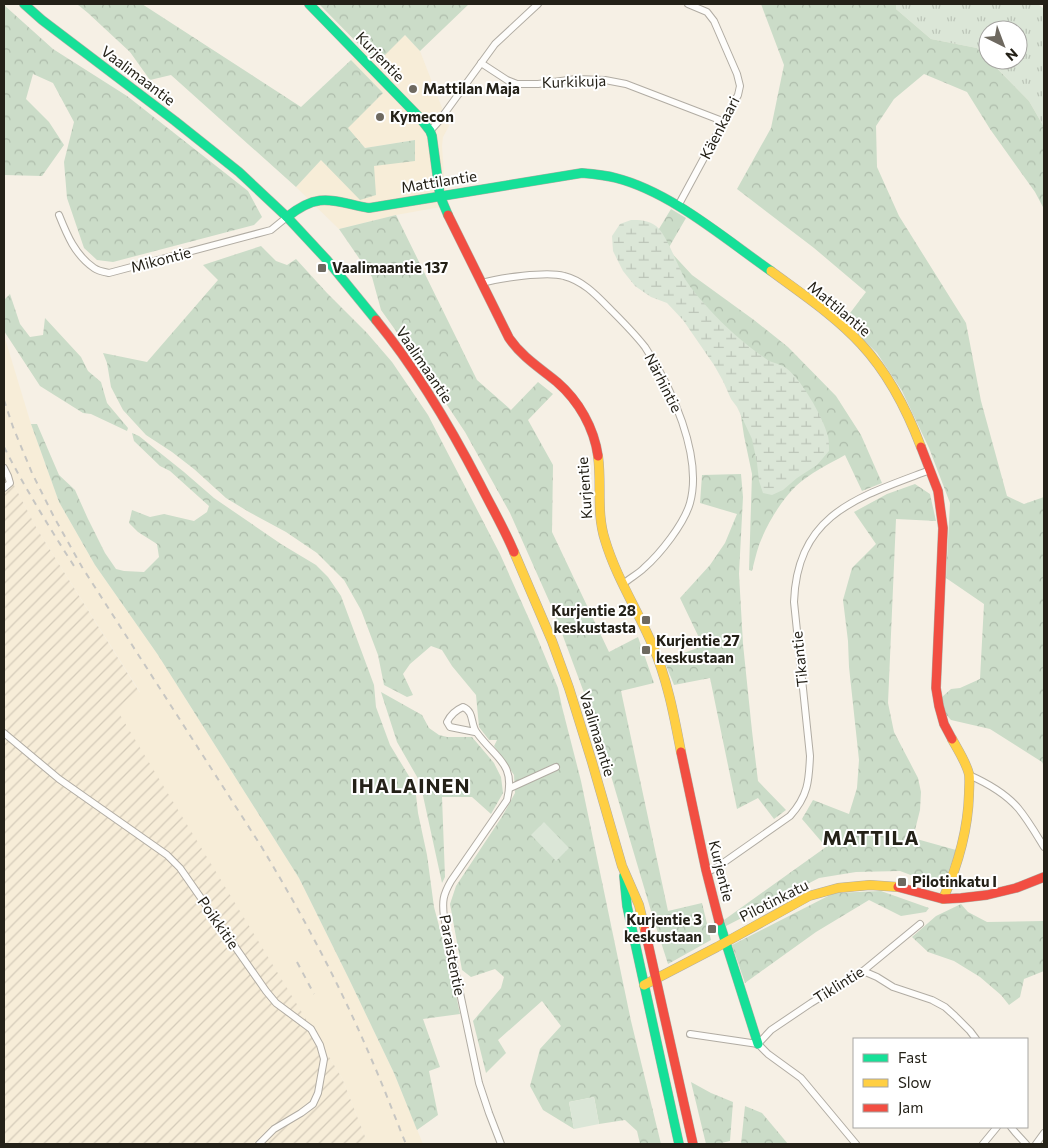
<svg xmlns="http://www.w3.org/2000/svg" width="1048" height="1148" font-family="Commissioner,sans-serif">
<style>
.built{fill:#f7edd8}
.industrial{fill:url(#industrial-furrows)}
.grass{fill:url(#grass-tufts)}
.forest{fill:url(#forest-crowns)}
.wetland{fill:url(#wetland-marsh)}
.pitch{fill:#dbe6d7}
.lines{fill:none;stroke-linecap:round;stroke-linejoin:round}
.street-casing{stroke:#b1aca3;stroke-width:8}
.fast-casing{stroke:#b1aca3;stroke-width:10}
.slow-casing{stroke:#b1aca3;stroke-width:10}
.jam-casing{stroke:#b1aca3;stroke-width:10}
.street{stroke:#fefdfb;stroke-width:6}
.fast{stroke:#16e098;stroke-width:9}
.slow{stroke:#ffcf43;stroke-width:9}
.jam{stroke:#f24e42;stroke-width:9}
.rail{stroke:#c7c6c2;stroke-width:2;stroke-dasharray:6 6;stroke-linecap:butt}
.poi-dot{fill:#6e6960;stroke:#fff;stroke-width:2}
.labels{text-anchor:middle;stroke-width:4;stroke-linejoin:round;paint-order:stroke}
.street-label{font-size:15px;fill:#242118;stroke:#fff}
.poi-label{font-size:15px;font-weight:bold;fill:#242118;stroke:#fff;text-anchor:start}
.district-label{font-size:20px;font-weight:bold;letter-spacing:1px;fill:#242118;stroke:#fff}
</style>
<defs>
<pattern id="industrial-furrows" width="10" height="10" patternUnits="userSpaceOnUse" patternTransform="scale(1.25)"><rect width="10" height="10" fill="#f7edd8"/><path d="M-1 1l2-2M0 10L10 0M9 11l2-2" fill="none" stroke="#d4cbb9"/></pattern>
<pattern id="grass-tufts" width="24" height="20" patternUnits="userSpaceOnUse" patternTransform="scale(1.25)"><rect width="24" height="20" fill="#dbe6d7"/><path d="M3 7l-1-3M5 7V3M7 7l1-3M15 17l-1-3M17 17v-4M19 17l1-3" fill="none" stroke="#bcc5b8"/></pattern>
<pattern id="forest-crowns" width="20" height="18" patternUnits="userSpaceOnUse" patternTransform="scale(1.25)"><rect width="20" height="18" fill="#cbdcc8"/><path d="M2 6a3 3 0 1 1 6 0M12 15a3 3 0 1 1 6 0" fill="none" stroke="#aebcab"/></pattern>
<pattern id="wetland-marsh" width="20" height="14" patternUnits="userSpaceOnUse" patternTransform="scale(1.25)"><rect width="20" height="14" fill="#dbe6d7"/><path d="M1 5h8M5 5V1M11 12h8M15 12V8" fill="none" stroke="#bcc5b8"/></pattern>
</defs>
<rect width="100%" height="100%" fill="#f6f0e5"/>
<g class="built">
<path d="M 405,35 L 420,51 L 449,126 L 443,137 L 442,146 L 446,206 L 396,215 L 339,229 L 296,187 L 321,160 L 374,166 L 415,140 L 365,148 L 347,128 L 383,93 L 351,60 L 363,49 L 377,62 Z"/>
<path d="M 4,335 L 31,424 L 59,502 L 95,565 L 158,655 L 299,878 L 349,979 L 394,1073 L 423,1144 L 368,1144 L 342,1078 L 116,710 L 140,692 L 37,529 L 4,466 Z"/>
</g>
<path class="industrial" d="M 4,466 L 37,529 L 140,693 L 117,710 L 342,1078 L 368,1144 L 4,1144 Z"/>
<path class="grass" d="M 896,4 L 1038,4 L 1044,9 L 1044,127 L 1029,101 L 989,60 L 1018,60 L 1018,30 L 988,30 L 988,59 L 977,48 L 931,39 L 896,9 Z"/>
<g class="forest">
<path d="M 77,4 L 142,4 L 301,107 L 351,60 L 383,93 L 348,128 L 365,148 L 415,140 L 415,161 L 374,166 L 376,195 L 360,200 L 321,160 L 296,187 L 171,75 L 150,80 L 130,52 L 88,13 Z"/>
<path d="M 319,4 L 469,4 L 420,51 L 405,35 L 377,63 Z"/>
<path d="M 761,4 L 896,4 L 896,9 L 931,39 L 977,48 L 1029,101 L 1044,127 L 1044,209 L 1035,192 L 990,129 L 967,92 L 924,74 L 894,99 L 876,126 L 877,167 L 899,216 L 966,323 L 981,401 L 1007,496 L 1024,504 L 1044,497 L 1044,766 L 1042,762 L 990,729 L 951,720 L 941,709 L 942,697 L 951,689 L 960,688 L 980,679 L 984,604 L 946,578 L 950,503 L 929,448 L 902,391 L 877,353 L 844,321 L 866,292 L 814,248 L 737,189 L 771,128 L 784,65 Z"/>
<path d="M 4,5 L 53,49 L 127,96 L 248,191 L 262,217 L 254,225 L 113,262 L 97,260 L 84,248 L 67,198 L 64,162 L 74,122 L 53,83 L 33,74 L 26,99 L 49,122 L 64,145 L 42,176 L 4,175 Z"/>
<path d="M 671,209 L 686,218 L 668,249 L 692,275 L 754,320 L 788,347 L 836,396 L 861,435 L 882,483 L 862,491 L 845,455 C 829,464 810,473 796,486 C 780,502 767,524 759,545 C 756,554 754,563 752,571 L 749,570 L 752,474 L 744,436 L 734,369 L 645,252 Z"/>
<path d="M 396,215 L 477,380 L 511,410 L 538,382 L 553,394 L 528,420 L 553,465 L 552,532 L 609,652 L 638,637 L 654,683 L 621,691 L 668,911 L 702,903 L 711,940 L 668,964 L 651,911 L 596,725 L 554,612 L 510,513 L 465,432 L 421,366 L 381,310 L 372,277 L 339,229 Z"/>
<path d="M 261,246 L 276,261 L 287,265 L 296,259 L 327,293 L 367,333 L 392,362 L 428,415 L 500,554 L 534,630 L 558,688 L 562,707 L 581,781 L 631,1021 L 661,1144 L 640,1144 L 637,1131 L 625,1120 L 599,1124 L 594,1097 L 569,1102 L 574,1129 L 543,1110 L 530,1086 L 540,1049 L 561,1026 L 542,1001 L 498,1040 L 506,1053 L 486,1073 L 473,1021 L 501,988 L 504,977 L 495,969 L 471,977 L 462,970 L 450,904 L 456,886 L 503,815 L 515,793 L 514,775 L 494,746 L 497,740 L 489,740 L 479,727 L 476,695 L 452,666 L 442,650 L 431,646 L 410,664 L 403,674 L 413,695 L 407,697 L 384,685 L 378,655 L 361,610 L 344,580 L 317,553 L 286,532 L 249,512 L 226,498 L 194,469 L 172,452 L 146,435 L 123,410 L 111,387 L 107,363 L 103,353 L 147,362 L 218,280 L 203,265 Z"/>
<path d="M 10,294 L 20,324 L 30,337 L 43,335 L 45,318 L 81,357 L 88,371 L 101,382 L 107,403 L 128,428 L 127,431 L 91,414 L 83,413 L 40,386 L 4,331 L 4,300 Z"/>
<path d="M 31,424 L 37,424 L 59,475 L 75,490 L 88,519 L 105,553 L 116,569 L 124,571 L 144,572 L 159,557 L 157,544 L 138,532 L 129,523 L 132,510 L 150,517 L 164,514 L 194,521 L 207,512 L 209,506 L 170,471 L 160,466 L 134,441 L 132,433 L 139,436 L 184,472 L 214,498 L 281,544 L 316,565 L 328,577 L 341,596 L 374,685 L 376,707 L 390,745 L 415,786 L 418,813 L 427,855 L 434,907 L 451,971 L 460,1014 L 423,1019 L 440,1067 L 429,1071 L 438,1115 L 417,1130 L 394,1073 L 349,979 L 299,878 L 158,655 L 95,565 L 59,502 Z"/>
<path d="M 741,474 L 743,497 L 739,574 L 743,644 L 752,731 L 758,781 L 786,810 L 774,819 L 758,798 L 737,809 L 710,678 L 674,685 L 664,660 L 703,646 L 680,598 L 710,565 L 725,543 L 737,514 L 700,503 L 702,475 Z"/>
<path d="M 915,484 L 930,494 L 936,521 L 896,519 L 888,703 L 894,732 L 918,778 L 921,792 L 920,810 L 913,838 L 956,850 L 943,887 L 900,871 L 856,872 L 819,878 L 726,926 L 724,920 L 826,847 L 802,819 L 813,800 L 849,814 L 857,788 L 859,760 L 849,667 L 848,641 L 843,600 L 852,568 L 876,544 L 854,512 L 887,494 Z"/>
<path d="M 381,692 L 422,715 L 429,728 L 439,735 L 447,737 L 472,737 L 494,763 L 501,777 L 503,793 L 491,814 L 472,797 L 442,797 L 445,877 L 442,883 L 420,782 L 397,742 Z"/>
<path d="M 881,891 L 929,908 L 926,912 L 901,916 L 869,900 L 816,932 L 745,983 L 732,945 L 834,893 Z"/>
<path d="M 961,904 L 968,912 L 987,922 L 1044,921 L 1044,971 L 1024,979 L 1020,997 L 1009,1005 L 1001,995 L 980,977 L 954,961 L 928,952 L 912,937 L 936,916 Z"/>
<path d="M 691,1082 L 711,1093 L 733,1102 L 730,1141 L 717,1144 L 706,1144 Z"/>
<path d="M 745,1106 L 762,1113 L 788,1144 L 741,1144 Z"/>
</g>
<path class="wetland" d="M 631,220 C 640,220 648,220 656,226 C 666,233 678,267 685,279 C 692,290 700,299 709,309 C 726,328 747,346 769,361 C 774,363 779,364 783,366 C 800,376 823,417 828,436 C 829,440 829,446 829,451 L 817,465 L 797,478 L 783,490 L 772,495 L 763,493 L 759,481 L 757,463 L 752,439 L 737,407 L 731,399 L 723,381 L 714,365 L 683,320 L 667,303 L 651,297 L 635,286 L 623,271 L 613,251 L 612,236 L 620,224 Z"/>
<g class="pitch">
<path d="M 544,822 L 569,848 L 556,861 L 531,835 Z"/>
<path d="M 594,1097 L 599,1124 L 574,1129 L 569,1102 Z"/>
</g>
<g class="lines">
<g class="street-casing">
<g id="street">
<path d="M 481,63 L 507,80 L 517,84 L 538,84 L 576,79 L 605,80 L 626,84 L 725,122"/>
<path d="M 430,131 L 439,121 L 495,44 L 538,4"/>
<path d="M 678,206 L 738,95 L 740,86 L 737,74 L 714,21 L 707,12 L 688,4"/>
<path d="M 59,215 C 67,235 75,255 94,268 C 98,271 104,272 109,273 L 271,230 L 287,217"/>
<path d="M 482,283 C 499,278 547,271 564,276 C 584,281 598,297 612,311 C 623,322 635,334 645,347 C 671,386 703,456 690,503 C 684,524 660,554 644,568 C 638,574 630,578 623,584"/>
<path d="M 4,468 L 8,476 L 10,483 L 4,488"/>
<path d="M 475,732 L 450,727 L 447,722 C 451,714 456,710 463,707 C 475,712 470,725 477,733 C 496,759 516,763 507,800 L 451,881 C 443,895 442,901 444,917 L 479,1083 L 489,1113 L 501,1144"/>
<path d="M 4,733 L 59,779 L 167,855 L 180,868 L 266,991 L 276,1003 L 311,1029 L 320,1045 L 324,1059 L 318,1093 L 313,1104 L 301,1113 L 274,1129 L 259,1144"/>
<path d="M 969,775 C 987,783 1005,793 1018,808 C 1028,820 1036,834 1044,847"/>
<path d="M 510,788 L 556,767"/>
<path d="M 707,872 L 716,868 L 790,816 C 808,796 809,781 810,756 L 794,602 C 797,513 859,497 930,470"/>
<path d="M 863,971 L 877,977 L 893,987 L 932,1000 L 945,1007 L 955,1016 L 970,1031 L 976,1039"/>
<path d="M 690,1034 L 758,1044 L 768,1054 L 801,1078 L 856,1144"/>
<path d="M 758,1044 L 771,1030 L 811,1003 L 863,971 L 920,924"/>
<path d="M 1011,1127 L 1015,1132 L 1026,1144"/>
<path d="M 983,1144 L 997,1127"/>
<path d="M 1036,1144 L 1044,1133"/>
</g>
</g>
<g class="fast-casing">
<g id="fast">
<path d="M 24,4 L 42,20 L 175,121 L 239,172 L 287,217 L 327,260 L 376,320"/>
<path d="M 309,4 L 420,118 L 430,131 L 432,136 L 440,196 L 448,215"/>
<path d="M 287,217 C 319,191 332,201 369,208 L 582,173 C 594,174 605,175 616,178 C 671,192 725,239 771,271"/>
<path d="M 624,876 L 627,906 L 679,1144"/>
<path d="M 719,921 L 758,1044"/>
</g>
</g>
<g class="slow-casing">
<g id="slow">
<path d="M 771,271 C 802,294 834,315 861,344 C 888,373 907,410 921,447"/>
<path d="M 598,456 C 602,484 596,512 605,540 C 616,577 637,609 652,644 C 667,678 674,715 681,752"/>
<path d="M 514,552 L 552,641 L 569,688 L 592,762 L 622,866 L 639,905 L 645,930"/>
<path d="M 943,899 C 958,865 968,831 969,794 C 969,788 970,780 969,774 C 966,762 958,750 952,739"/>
<path d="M 644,985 L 717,947 L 809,896 L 838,888 L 870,885 L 898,887"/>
</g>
</g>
<g class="jam-casing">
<g id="jam">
<path d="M 448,215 L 509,338 C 522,357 540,368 557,382 C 579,401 594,428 598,456"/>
<path d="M 376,320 C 417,370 450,426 480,484 C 491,506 504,528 514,552"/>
<path d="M 921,447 L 938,491 L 943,528 L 936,688 L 939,706 L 944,724 L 952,739"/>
<path d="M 681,752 L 706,870 L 719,921"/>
<path d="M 898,887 L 943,899 L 961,898 L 987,895 L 1016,888 L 1044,877"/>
<path d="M 645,930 L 693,1144"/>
</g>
</g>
<use href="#street" class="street"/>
<use href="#fast" class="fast"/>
<use href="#slow" class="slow"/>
<use href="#jam" class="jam"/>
<g class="rail">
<path d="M 4,400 L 13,427 L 32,473 L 54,517 L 82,567 L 261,846 C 302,914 339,983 370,1056 C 383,1085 394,1115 406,1144"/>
<path d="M 4,447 C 25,488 49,527 74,566"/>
<path d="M 297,962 L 314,994"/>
</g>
</g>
<g class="poi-dot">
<circle cx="413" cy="89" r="5"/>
<circle cx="380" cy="117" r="5"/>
<rect x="317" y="263" width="10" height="10" rx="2.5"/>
<rect x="641" y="615" width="10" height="10" rx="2.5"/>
<rect x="641" y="645" width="10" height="10" rx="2.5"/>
<rect x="897" y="877" width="10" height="10" rx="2.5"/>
<rect x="707" y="924" width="10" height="10" rx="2.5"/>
</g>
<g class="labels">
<g class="street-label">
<text transform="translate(380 57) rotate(46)" y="5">Kurjentie</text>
<text transform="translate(138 76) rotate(37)" y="5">Vaalimaantie</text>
<text transform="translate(574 82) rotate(-2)" y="5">Kurkikuja</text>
<text transform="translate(720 128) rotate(-63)" y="5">Käenkaari</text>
<text transform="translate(439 182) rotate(-9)" y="5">Mattilantie</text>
<text transform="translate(161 260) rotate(-15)" y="5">Mikontie</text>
<text transform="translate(839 309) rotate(40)" y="5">Mattilantie</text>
<text transform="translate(424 365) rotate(56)" y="5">Vaalimaantie</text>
<text transform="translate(663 383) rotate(63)" y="5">Närhintie</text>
<text transform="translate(585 488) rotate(-94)" y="5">Kurjentie</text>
<text transform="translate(800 659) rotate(-96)" y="5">Tikantie</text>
<text transform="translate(597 734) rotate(73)" y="5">Vaalimaantie</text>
<text transform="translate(721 871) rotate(76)" y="5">Kurjentie</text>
<text transform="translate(774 901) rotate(-27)" y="5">Pilotinkatu</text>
<text transform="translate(218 923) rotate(55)" y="5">Poikkitie</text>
<text transform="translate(452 955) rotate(79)" y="5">Paraistentie</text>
<text transform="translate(839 985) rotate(-32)" y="5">Tiklintie</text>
</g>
<g class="poi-label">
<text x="423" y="94">Mattilan Maja</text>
<text x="390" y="122">Kymecon</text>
<text x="332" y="273">Vaalimaantie 137</text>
<text x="636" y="616" text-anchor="end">Kurjentie 28<tspan x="636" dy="17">keskustasta</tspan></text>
<text x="656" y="646">Kurjentie 27<tspan x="656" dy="17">keskustaan</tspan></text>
<text x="912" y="887">Pilotinkatu I</text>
<text x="702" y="925" text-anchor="end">Kurjentie 3<tspan x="702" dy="17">keskustaan</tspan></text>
</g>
<g class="district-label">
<text x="411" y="793">IHALAINEN</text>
<text x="871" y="845">MATTILA</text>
</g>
</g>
<rect width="1048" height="1148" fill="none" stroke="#242118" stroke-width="10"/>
<rect x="853" y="1038" width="175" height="90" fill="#ffffff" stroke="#a7a6a3"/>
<rect x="863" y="1054" width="25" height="8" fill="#16e098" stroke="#a7a6a3"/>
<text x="898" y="1063" font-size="15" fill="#242118">Fast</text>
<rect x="863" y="1079" width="25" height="8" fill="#ffcf43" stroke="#a7a6a3"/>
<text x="898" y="1088" font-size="15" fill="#242118">Slow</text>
<rect x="863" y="1104" width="25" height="8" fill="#f24e42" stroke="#a7a6a3"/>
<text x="898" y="1113" font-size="15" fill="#242118">Jam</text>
<g transform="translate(1003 45) rotate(138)"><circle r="24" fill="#ffffff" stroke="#a7a6a3"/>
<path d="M0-4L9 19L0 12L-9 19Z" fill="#6e6960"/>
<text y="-8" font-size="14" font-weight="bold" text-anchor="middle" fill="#242118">N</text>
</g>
</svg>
